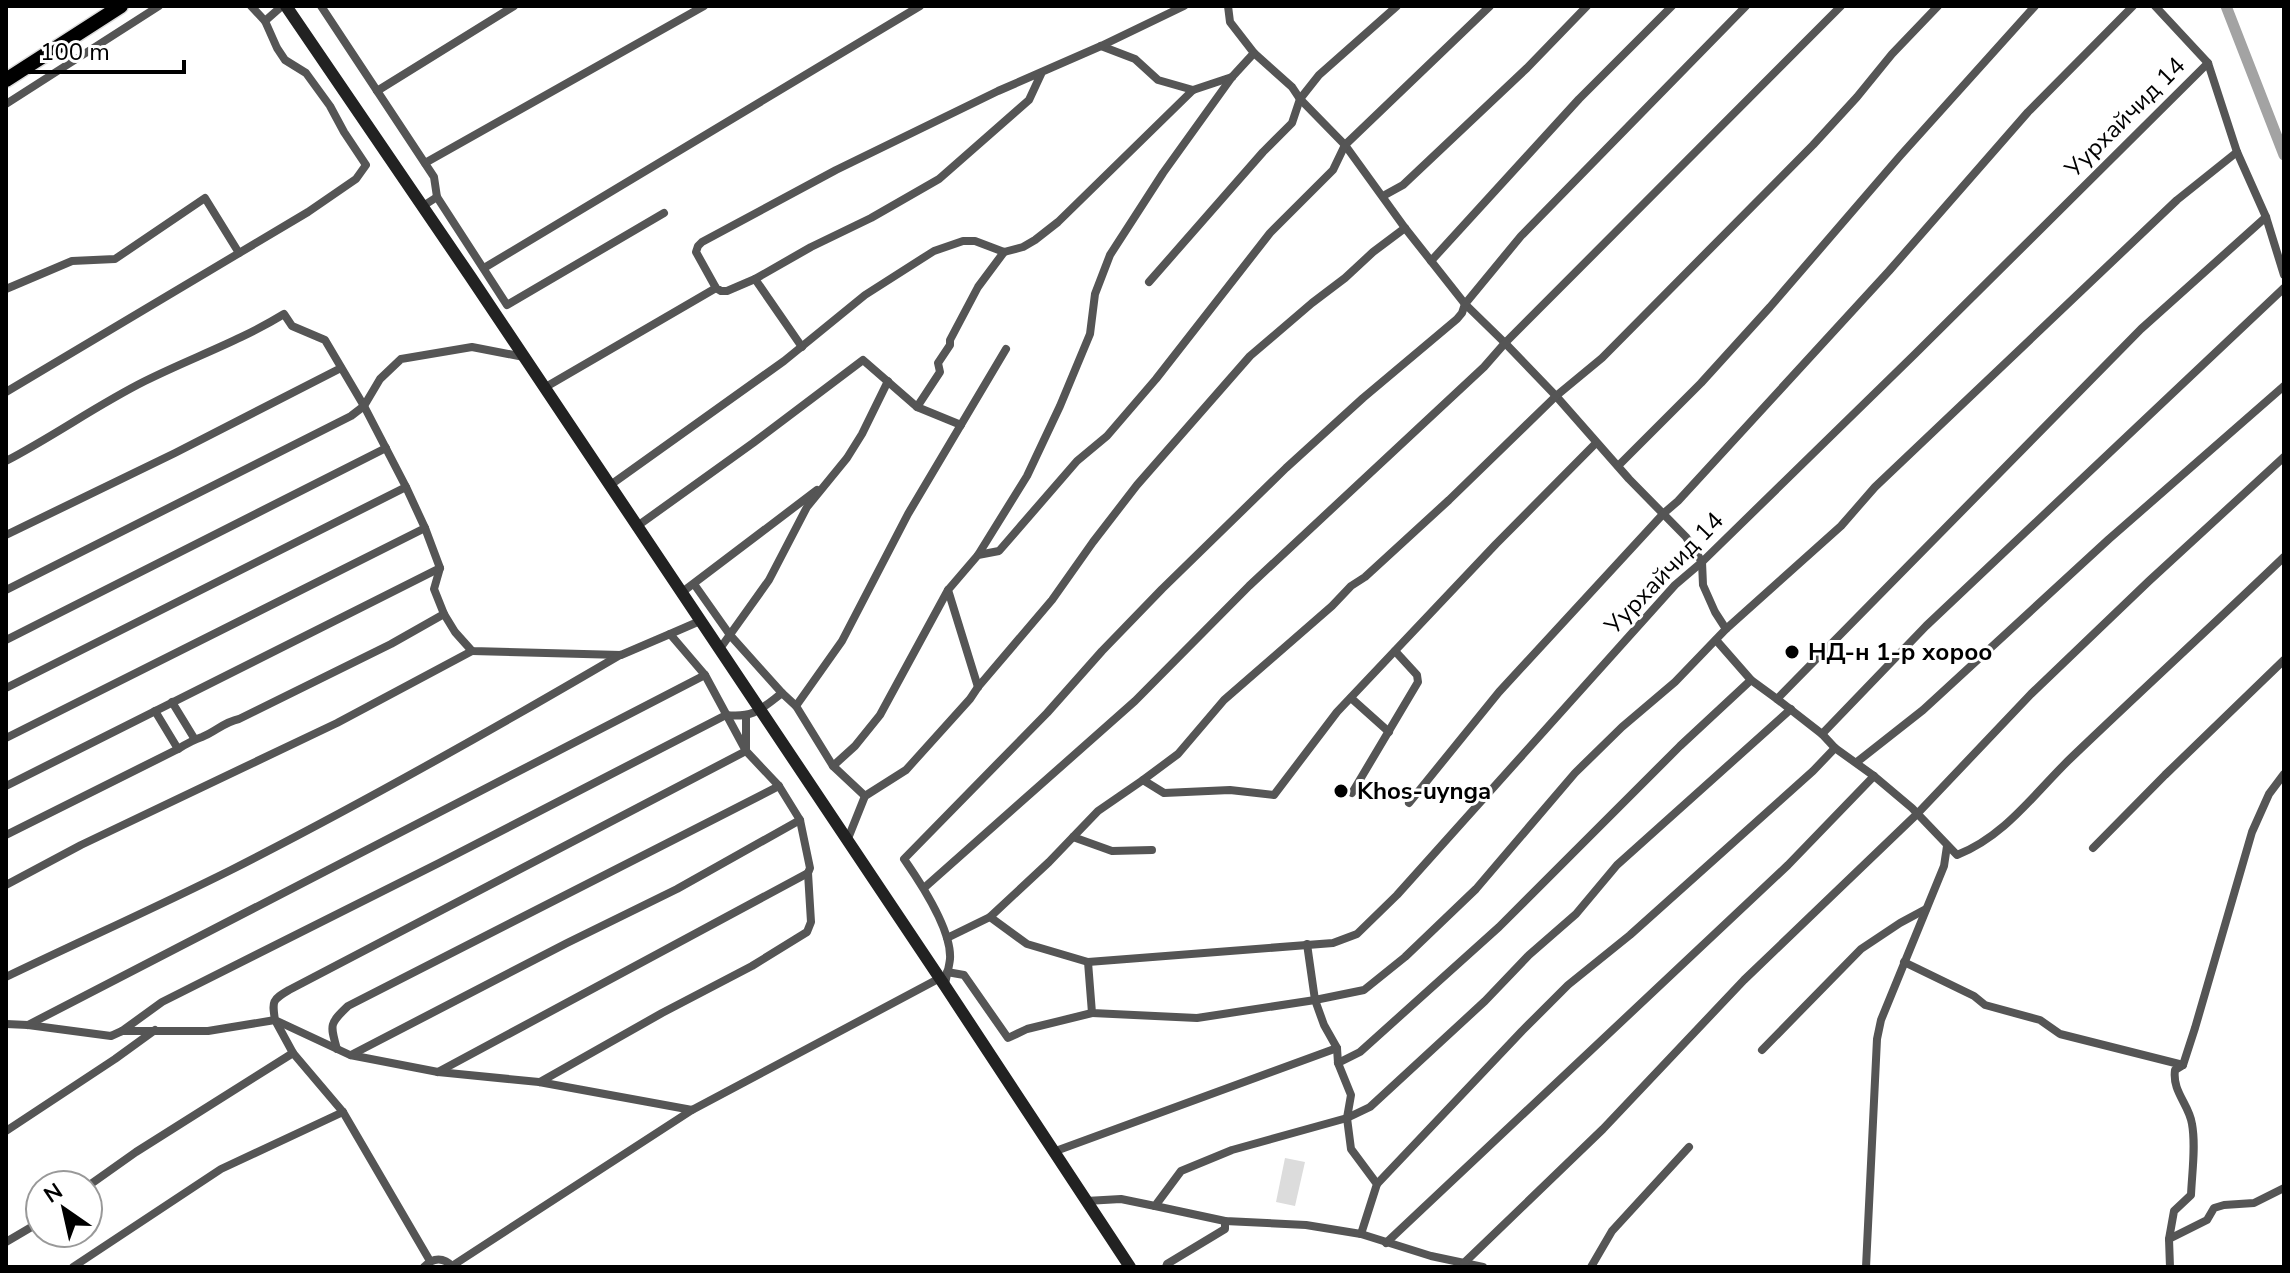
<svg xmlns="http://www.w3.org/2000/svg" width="2290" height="1273" font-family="'Nunito Sans',sans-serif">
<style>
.green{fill:#dcdcdc}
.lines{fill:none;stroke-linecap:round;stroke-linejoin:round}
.canal{stroke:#a3a3a3;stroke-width:11}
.trunk-casing{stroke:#dbdbdb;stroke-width:17}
.minor{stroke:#555;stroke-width:8}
.secondary{stroke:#222;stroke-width:12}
.trunk{stroke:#000;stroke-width:14}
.poi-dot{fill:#000;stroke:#fff;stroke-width:3}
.labels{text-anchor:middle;stroke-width:6;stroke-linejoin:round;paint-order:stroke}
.street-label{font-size:24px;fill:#000;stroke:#fff}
.poi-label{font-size:24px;font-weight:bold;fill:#000;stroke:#fff;text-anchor:start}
</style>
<rect width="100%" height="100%" fill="#fff"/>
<path class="green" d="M 1285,1158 L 1305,1162 L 1295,1206 L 1276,1202 Z"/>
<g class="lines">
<path class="canal" d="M 2226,6 L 2284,155"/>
<g class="trunk-casing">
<path id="trunk" d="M 6,80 L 121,6"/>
</g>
<g class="minor">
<path d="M 321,6 L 434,177 L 437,197"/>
<path d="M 2155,6 L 2208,63 L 2237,152 L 2266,217 L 2284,275"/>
<path d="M 265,21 L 282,6"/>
<path d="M 1101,46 L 1135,59 L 1158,80 L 1193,90"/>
<path d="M 1254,53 L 1292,87 L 1300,99 L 1345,145 L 1405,228 L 1465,304 L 1505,343 L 1556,396 L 1629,479 L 1686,537 L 1702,562 L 1703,585 L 1715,612 L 1726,629"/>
<path d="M 1042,72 L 1029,100 L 939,179 L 871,218 L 811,247 L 755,279 L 727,291 L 721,291 L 716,288 L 696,252 L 698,246 L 702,242 L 836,170 L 998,91 L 1101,46 L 1184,6"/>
<path d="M 377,91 L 514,6"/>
<path d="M 6,104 L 159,6"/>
<path d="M 425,163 L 704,6"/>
<path d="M 1383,196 L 1403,185 L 1527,68 L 1587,6"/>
<path d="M 423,206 L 437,197 L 507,305 L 664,213"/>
<path d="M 2266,217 L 2141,329 L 1777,699 L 1822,734 L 1835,748 L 1874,776 L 1912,808 L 1957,855 C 2006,836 2036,791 2073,756 C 2143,689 2214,624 2284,557"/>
<path d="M 1431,261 L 1579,99 L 1672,6"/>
<path d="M 484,268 L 920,6"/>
<path d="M 755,279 L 802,347"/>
<path d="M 1149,282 L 1263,152 L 1292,123 L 1300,99 L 1319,75 L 1397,6"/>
<path d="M 6,289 L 72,261 L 115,259 L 205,198 L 239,253"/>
<path d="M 544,388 L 716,288"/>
<path d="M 6,392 L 308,212 L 356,179 L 366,165 L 344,132 L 330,106 L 306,73 L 285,60 L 277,48 L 265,21 L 251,6"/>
<path d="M 917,407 L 940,372 L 938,363 L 950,345 L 950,340 L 978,287 L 1004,252"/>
<path d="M 6,461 C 54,436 97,405 145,381 C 191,358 240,341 284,314 L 292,326 L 325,340 L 364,406 L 406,487 L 425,528 L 440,568 L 434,589 L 444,614 L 455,632 L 472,651 L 621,655 L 670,634 L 705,675 L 746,751 L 779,786 L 800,820 L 810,868 L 808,873 L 438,1072"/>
<path d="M 1618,466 L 1701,383 L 1770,307 L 1900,156 L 2035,6"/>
<path d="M 609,486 L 784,361 L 865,295 L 934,251 L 963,241 L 975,241 L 1004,252 L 1023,247 L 1035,240 L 1058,222 L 1193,90 L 1232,77"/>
<path d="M 636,527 L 753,443 L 863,360 L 917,407 L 961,425"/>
<path d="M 6,535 L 175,453 L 341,368"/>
<path d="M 978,555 L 1027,476 L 1060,406 L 1090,334 L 1095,294 L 1110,255 L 1163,173 L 1232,77 L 1254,53 L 1230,22 L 1228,6"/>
<path d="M 694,584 L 730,635 L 782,693"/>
<path d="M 6,590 L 351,416 L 364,406 L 380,379 L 401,359 L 472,347 L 524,357"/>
<path d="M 681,593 L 817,490"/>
<path d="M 670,634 L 700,621"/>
<path d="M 6,640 L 386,448"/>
<path d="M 1716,640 L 1751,680 L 1777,699"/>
<path d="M 719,650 L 769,580 L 807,507 L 847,458 L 862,434 L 888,381"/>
<path d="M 978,687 L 948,590 L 978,555 L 999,551 L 1077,461 L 1107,436 L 1156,379 L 1270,233 L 1333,170 L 1345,145 L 1490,6"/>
<path d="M 6,688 L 406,487"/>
<path d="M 1351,698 L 1389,732"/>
<path d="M 172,702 L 194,738"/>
<path d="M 796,706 L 842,641 L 908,514 L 1006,349"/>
<path d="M 155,711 L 178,749"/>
<path d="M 746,716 L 746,751 L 289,990 C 272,1000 272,1001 275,1020 L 350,1055 L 438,1072 L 539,1082 L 692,1110 L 940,978"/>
<path d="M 1822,734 L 1926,626 L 2284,288"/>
<path d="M 6,738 L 425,528"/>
<path d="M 1857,762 L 1923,710 L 2109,539 L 2284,386"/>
<path d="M 833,766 L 855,746 L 880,715 L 948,590"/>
<path d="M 1143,780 L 1178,754 L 1224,700 L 1332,606 L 1351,586 L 1365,577 L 1449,500 L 1556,396 L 1602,358 L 1813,145 L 1857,97 L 1892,54 L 1938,6"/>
<path d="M 6,786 L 440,568"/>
<path d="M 1352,793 L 1418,682 L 1417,675 L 1395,651"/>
<path d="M 1409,803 L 1499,692 L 1664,513 L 1678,501 L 1889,271 L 2028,112 L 2133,6"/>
<path d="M 6,835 L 178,749 C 186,744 193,740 202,737 C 215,732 224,722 239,719 L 391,644 L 444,614"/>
<path d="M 1073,837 L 1112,851 L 1152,850"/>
<path d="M 847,841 L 865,796 L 906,770 L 970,699 L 978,687 L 1052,600 L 1093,542 L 1137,485 L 1250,356 L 1312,303 L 1345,278 L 1373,252 L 1405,228"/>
<path d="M 2093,848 L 2165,775 L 2284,660"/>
<path d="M 6,885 L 81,845 L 337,723 L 472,651"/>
<path d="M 924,888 L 1135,701 L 1249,586 L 1484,367 L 1505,343 L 1841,6"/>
<path d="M 990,917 L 1049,862 L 1098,811 L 1143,780 L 1164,793 L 1230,790 L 1274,795 L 1337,712 L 1496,544 L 1596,443"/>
<path d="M 947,938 L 990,917 L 1027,944 L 1088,962 L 1092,1013 L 1197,1018 L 1315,1000 L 1324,1025 L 1337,1048 L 1338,1063 L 1351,1095 L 1347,1118 L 1351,1149 L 1377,1184 L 1361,1234 L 1431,1256 L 1483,1267"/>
<path d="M 1307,944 L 1315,1000 L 1364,990 L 1405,957 L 1476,889 L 1575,773 L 1622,727 L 1675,682 L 1726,629 L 1841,526 L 1875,487 L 2177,200 L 2237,152"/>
<path d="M 1088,962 L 1333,943 L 1357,934 L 1397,895 L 1675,585 L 1702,562 L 1915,354 L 2208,63"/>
<path d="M 1904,962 L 1974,996 L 1985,1005 L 2040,1020 L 2060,1034 L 2183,1065"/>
<path d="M 947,972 L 964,975 L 1008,1038 L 1027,1029 L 1092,1013"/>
<path d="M 6,977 C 81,941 157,907 231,870 C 363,803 492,730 620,655"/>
<path d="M 945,985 C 946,977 949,968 950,959 C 952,930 920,882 904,859 L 1047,713 L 1102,651 L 1162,589 L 1286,468 L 1363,398 L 1457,319 L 1462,313 L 1465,304 L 1521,236 L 1746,6"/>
<path d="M 6,1024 L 28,1025 L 111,1036 L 122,1031 L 208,1031 L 275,1020 L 293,1053 L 343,1112 L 430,1261"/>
<path d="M 28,1025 L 705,675"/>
<path d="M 122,1031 L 162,1002 L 439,863 L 726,715 C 754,718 761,709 782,693 L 796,706 L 833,766 L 865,796"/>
<path d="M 337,1049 C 330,1025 329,1024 348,1006 L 779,786"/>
<path d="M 1762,1050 L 1861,949 L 1900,923 L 1926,909"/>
<path d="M 351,1055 L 567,943 L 677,889 L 800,820"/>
<path d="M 1338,1063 L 1360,1052 L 1499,927 L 1680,746 L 1751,680"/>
<path d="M 540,1082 L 662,1013 L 752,966 L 807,932 L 811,922 L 808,873"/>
<path d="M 6,1131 L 115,1059 L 155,1030"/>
<path d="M 1053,1152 L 1337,1048"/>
<path d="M 1377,1184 L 1522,1031 L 1568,985 L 1630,935 L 1813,771 L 1835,748"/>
<path d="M 88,1186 L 136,1152 L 293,1053"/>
<path d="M 1086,1201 L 1121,1199 L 1155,1206 L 1181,1171 L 1232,1150 L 1347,1118 L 1370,1107 L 1485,1001 L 1529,955 L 1576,914 L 1617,865 L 1791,709"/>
<path d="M 1155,1206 L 1225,1221 L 1306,1225 L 1361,1234"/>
<path d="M 2169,1239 L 2174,1211 L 2191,1195 C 2192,1172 2196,1146 2192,1124 C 2189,1104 2172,1092 2175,1070 L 2183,1065 L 2195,1028 L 2252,832 L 2269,794 L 2284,774"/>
<path d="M 6,1242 L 40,1222"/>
<path d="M 1386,1243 L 1788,865 L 1874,776"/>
<path d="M 1464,1263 L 1603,1129 L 1744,980 L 1917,814 L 2031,694 L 2149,581 L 2284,457"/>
<path d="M 452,1266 L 692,1110"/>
<path d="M 73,1267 L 221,1169 L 343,1112"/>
<path d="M 424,1267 C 433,1257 444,1257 453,1267"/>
<path d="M 1166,1267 L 1167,1264 L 1225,1229 L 1225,1221"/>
<path d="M 1591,1267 L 1612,1231 L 1689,1147"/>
<path d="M 1866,1267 L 1877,1039 L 1881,1020 L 1944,866 L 1947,846"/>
<path d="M 2170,1267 L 2169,1239 L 2207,1220 L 2214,1208 L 2224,1205 L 2254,1203 L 2284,1188"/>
</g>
<path class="secondary" d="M 286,6 L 470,276 L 945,986 L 1130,1267"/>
<use href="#trunk" class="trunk"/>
</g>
<g class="poi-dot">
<circle cx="1792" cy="652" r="8"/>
<circle cx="1341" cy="791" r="8"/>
</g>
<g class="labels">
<g class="street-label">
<text transform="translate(2125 117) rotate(-45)" y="8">Уурхайчид 14</text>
<text transform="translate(1664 573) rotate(-46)" y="8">Уурхайчид 14</text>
</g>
<g class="poi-label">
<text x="1808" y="660">НД-н 1-р хороо</text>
<text x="1357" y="799">Khos-uynga</text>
</g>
</g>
<rect width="2290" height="1273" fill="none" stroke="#000000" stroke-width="16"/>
<g transform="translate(64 1209) rotate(326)"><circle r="38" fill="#ffffff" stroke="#999999" stroke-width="2"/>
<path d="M0-6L14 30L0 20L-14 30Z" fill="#000000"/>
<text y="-12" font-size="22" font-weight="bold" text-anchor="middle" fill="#000000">N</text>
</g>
<path d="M28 60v12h156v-12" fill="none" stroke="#000000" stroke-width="4"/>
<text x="40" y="60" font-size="24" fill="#000000" stroke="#ffffff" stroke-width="6" paint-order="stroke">100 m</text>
</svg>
